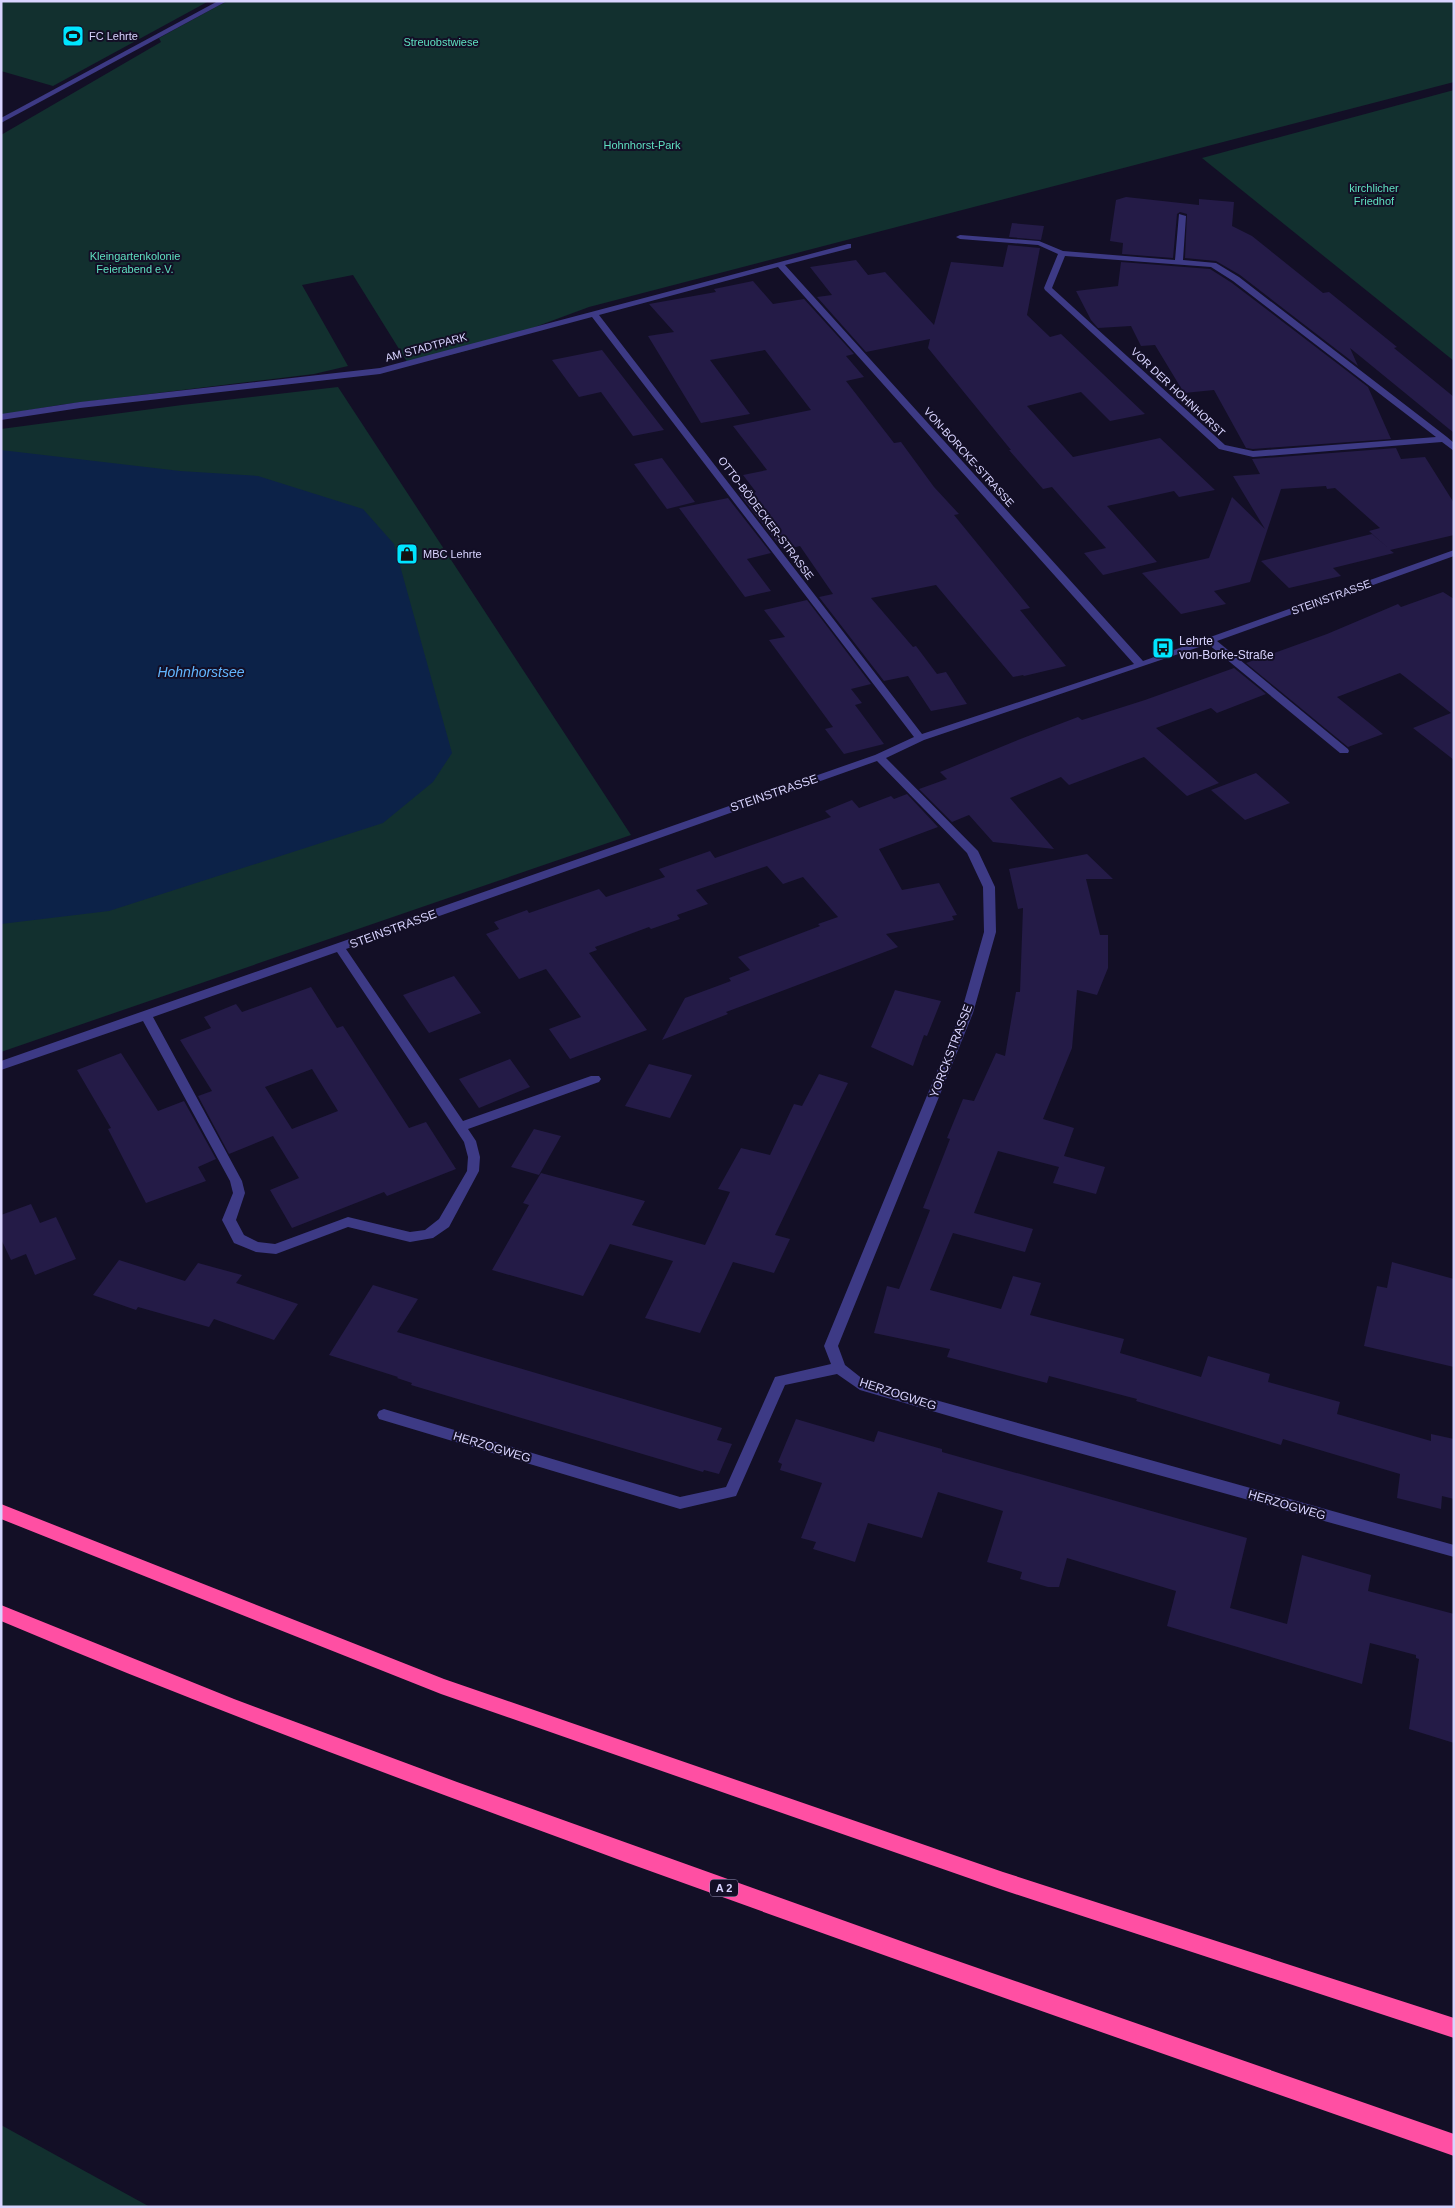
<svg xmlns="http://www.w3.org/2000/svg" width="1455" height="2208" font-family="Helvetica,sans-serif">
<style>
.green{fill:#12302f}
.water{fill:#0c2248}
.building{fill:#241b47;fill-rule:evenodd}
.lines{fill:none;stroke-linecap:round;stroke-linejoin:round}
.minor{fill:#3d3a85;fill-rule:evenodd}
.highway{fill:#ff4fa3;fill-rule:evenodd}
.labels{text-anchor:middle;stroke-width:4;stroke-linejoin:round;paint-order:stroke}
.far-poi-label{font-size:11px;fill:#d9d4ff;stroke:#130f26;text-anchor:start}
.far-park-label{font-size:11px;fill:#5fe0c0;stroke:#130f26}
.far-street-label{font-size:11px;fill:#d9d4ff;stroke:#130f26}
.shield{fill:#130f26;stroke:#9e99be;stroke-width:1}
.shield-label{font-size:11px;font-weight:bold;fill:#d9d4ff}
.poi-label{font-size:12px;fill:#d9d4ff;stroke:#130f26;text-anchor:start}
.street-label{font-size:12px;fill:#d9d4ff;stroke:#130f26}
.water-label{font-size:14px;font-style:italic;fill:#62b6ff;stroke:#130f26}
</style>
<rect width="100%" height="100%" fill="#130f26"/>
<g class="green">
<path d="M 1,1 L 209,1 L 53,86 L 1,71 Z"/>
<path d="M 227,1 L 1454,1 L 1454,82 L 589,307 L 481,347 L 409,365 L 353,275 L 302,285 L 348,366 L 314,374 L 59,405 L 1,415 L 1,135 L 161,42 L 159,38 Z"/>
<path d="M 1454,90 L 1454,361 L 1202,158 Z"/>
<path d="M 338,387 L 631,835 L 1,1052 L 1,429 L 182,405 Z"/>
<path d="M 1,2125 L 150,2207 L 1,2207 Z"/>
</g>
<path class="water" d="M 1,450 L 180,471 L 258,476 L 363,509 L 394,544 L 452,753 L 433,782 L 383,823 L 109,911 L 1,924 Z"/>
<g class="building">
<path d="M 1126,197 L 1199,205 L 1199,199 L 1234,202 L 1232,226 L 1252,236 L 1323,293 L 1329,292 L 1397,347 L 1394,348 L 1454,397 L 1454,433 L 1350,348 L 1358,366 L 1240,275 L 1216,261 L 1185,258 L 1187,214 L 1180,212 L 1177,214 L 1173,258 L 1122,254 L 1123,243 L 1110,241 L 1116,200 Z"/>
<path d="M 1012,223 L 1044,226 L 1041,240 L 1009,237 Z"/>
<path d="M 1008,245 L 1040,248 L 1027,315 L 1050,337 L 1061,334 L 1145,414 L 1110,421 L 1081,392 L 1027,406 L 1073,457 L 1160,438 L 1215,490 L 1179,497 L 1174,491 L 1107,506 L 1157,562 L 1103,575 L 1084,553 L 1106,548 L 1052,487 L 1043,489 L 1009,450 L 1011,450 L 928,348 L 930,339 L 866,352 L 817,297 L 832,295 L 810,267 L 856,260 L 868,275 L 885,272 L 934,325 L 951,262 L 1003,267 Z"/>
<path d="M 1121,262 L 1210,269 L 1232,283 L 1368,387 L 1391,439 L 1253,449 L 1246,448 L 1214,390 L 1184,393 L 1155,345 L 1141,346 L 1131,326 L 1098,328 L 1091,320 L 1076,291 L 1118,286 Z"/>
<path d="M 753,281 L 773,304 L 804,299 L 854,354 L 846,356 L 864,377 L 846,381 L 894,443 L 901,442 L 934,487 L 959,514 L 954,515 L 1030,608 L 1020,610 L 1066,666 L 1024,676 L 1023,675 L 1013,677 L 936,585 L 871,598 L 913,647 L 916,646 L 937,674 L 946,672 L 967,704 L 931,711 L 908,676 L 884,681 L 819,597 L 833,594 L 800,546 L 783,550 L 740,495 L 756,492 L 743,475 L 767,470 L 733,426 L 811,410 L 765,350 L 710,360 L 750,414 L 701,423 L 648,336 L 674,332 L 649,304 L 716,292 L 714,289 Z"/>
<path d="M 602,350 L 664,430 L 633,436 L 601,392 L 579,397 L 552,360 Z"/>
<path d="M 1396,448 L 1401,459 L 1425,457 L 1454,503 L 1454,535 L 1390,550 L 1394,553 L 1333,568 L 1341,576 L 1289,588 L 1261,561 L 1372,534 L 1387,547 L 1369,531 L 1380,528 L 1335,488 L 1327,489 L 1326,486 L 1281,489 L 1250,582 L 1214,591 L 1226,604 L 1181,614 L 1142,573 L 1209,558 L 1232,497 L 1265,529 L 1233,476 L 1260,474 L 1252,459 Z"/>
<path d="M 662,458 L 695,502 L 667,509 L 634,464 Z"/>
<path d="M 728,498 L 771,553 L 747,559 L 771,591 L 745,597 L 679,508 Z"/>
<path d="M 1443,592 L 1454,599 L 1454,760 L 1413,728 L 1451,713 L 1400,673 L 1337,697 L 1383,734 L 1348,747 L 1246,663 L 1327,634 L 1398,604 L 1401,607 Z"/>
<path d="M 807,600 L 871,684 L 851,689 L 862,703 L 855,705 L 884,744 L 844,754 L 825,729 L 833,727 L 769,640 L 785,637 L 764,610 Z"/>
<path d="M 1234,668 L 1266,694 L 1217,713 L 1211,708 L 1156,728 L 1219,783 L 1187,796 L 1144,757 L 1069,785 L 1061,777 L 1010,798 L 1054,849 L 993,842 L 969,815 L 952,822 L 919,789 L 947,779 L 940,772 L 1023,738 L 1078,717 L 1082,720 L 1145,700 Z"/>
<path d="M 1256,773 L 1290,803 L 1245,820 L 1211,790 Z"/>
<path d="M 907,794 L 938,827 L 879,849 L 902,890 L 939,883 L 957,915 L 952,916 L 954,920 L 886,934 L 898,947 L 726,1012 L 728,1014 L 662,1040 L 685,998 L 731,981 L 729,978 L 750,970 L 738,957 L 820,926 L 818,924 L 838,917 L 803,877 L 783,884 L 767,866 L 696,890 L 708,904 L 677,915 L 680,919 L 651,929 L 649,927 L 595,947 L 597,950 L 589,953 L 647,1030 L 570,1059 L 549,1029 L 581,1017 L 546,969 L 519,979 L 486,934 L 499,929 L 494,922 L 527,910 L 529,913 L 599,889 L 606,897 L 665,877 L 659,869 L 710,851 L 715,858 L 831,817 L 825,811 L 852,800 L 859,808 L 891,796 L 894,799 Z"/>
<path d="M 1087,854 L 1113,879 L 1086,879 L 1100,935 L 1108,935 L 1108,968 L 1097,995 L 1077,990 L 1072,1048 L 1043,1119 L 1074,1128 L 1064,1156 L 1105,1167 L 1096,1194 L 1053,1183 L 1059,1167 L 998,1151 L 974,1213 L 1033,1229 L 1025,1252 L 953,1233 L 930,1290 L 1001,1309 L 1013,1276 L 1041,1283 L 1030,1315 L 1124,1339 L 1120,1353 L 1201,1377 L 1208,1356 L 1270,1374 L 1268,1382 L 1340,1402 L 1337,1414 L 1431,1441 L 1431,1434 L 1454,1439 L 1454,1499 L 1442,1496 L 1441,1509 L 1397,1498 L 1400,1474 L 1283,1439 L 1281,1445 L 1136,1401 L 1137,1399 L 1049,1376 L 1047,1383 L 947,1357 L 950,1349 L 874,1333 L 887,1286 L 899,1289 L 930,1210 L 923,1208 L 950,1139 L 947,1138 L 963,1099 L 974,1101 L 996,1053 L 1005,1056 L 1016,992 L 1020,992 L 1023,908 L 1018,909 L 1009,869 Z"/>
<path d="M 454,976 L 481,1013 L 429,1033 L 403,995 Z"/>
<path d="M 311,987 L 337,1028 L 343,1026 L 409,1128 L 426,1122 L 456,1169 L 387,1196 L 384,1192 L 292,1228 L 270,1190 L 299,1178 L 273,1136 L 229,1154 L 198,1096 L 212,1091 L 180,1040 L 211,1028 L 204,1017 L 236,1004 L 242,1012 ZM 312,1069 L 338,1111 L 292,1129 L 265,1087 Z"/>
<path d="M 895,990 L 941,1001 L 927,1036 L 924,1035 L 913,1066 L 871,1047 Z"/>
<path d="M 121,1053 L 158,1111 L 184,1101 L 216,1159 L 198,1167 L 206,1181 L 146,1203 L 108,1129 L 111,1128 L 77,1070 Z"/>
<path d="M 510,1059 L 530,1087 L 479,1108 L 459,1079 Z"/>
<path d="M 649,1064 L 692,1075 L 670,1118 L 625,1106 Z"/>
<path d="M 819,1074 L 848,1083 L 775,1235 L 790,1239 L 774,1273 L 733,1262 L 700,1333 L 645,1318 L 673,1261 L 610,1244 L 583,1296 L 492,1270 L 529,1205 L 523,1203 L 541,1173 L 645,1201 L 632,1225 L 705,1245 L 730,1192 L 718,1189 L 741,1148 L 770,1155 L 794,1104 L 802,1106 Z"/>
<path d="M 534,1129 L 561,1136 L 539,1175 L 511,1167 Z"/>
<path d="M 31,1204 L 40,1223 L 56,1217 L 76,1259 L 35,1275 L 26,1254 L 11,1260 L 1,1239 L 1,1215 Z"/>
<path d="M 119,1260 L 185,1281 L 198,1263 L 242,1275 L 236,1283 L 298,1304 L 274,1340 L 214,1319 L 209,1327 L 138,1307 L 136,1310 L 93,1295 Z"/>
<path d="M 1392,1262 L 1454,1279 L 1454,1367 L 1364,1346 L 1377,1286 L 1387,1288 Z"/>
<path d="M 373,1285 L 418,1299 L 397,1332 L 722,1428 L 717,1440 L 732,1444 L 719,1474 L 704,1470 L 703,1472 L 411,1385 L 412,1383 L 397,1378 L 398,1377 L 329,1355 Z"/>
<path d="M 796,1419 L 874,1442 L 878,1431 L 942,1449 L 942,1452 L 1247,1538 L 1230,1608 L 1287,1624 L 1302,1555 L 1371,1575 L 1368,1591 L 1454,1614 L 1454,1743 L 1409,1729 L 1419,1659 L 1416,1658 L 1416,1655 L 1370,1643 L 1362,1684 L 1167,1626 L 1176,1591 L 1067,1558 L 1059,1587 L 1048,1587 L 1020,1579 L 1022,1572 L 987,1562 L 1003,1511 L 938,1492 L 922,1538 L 868,1523 L 855,1562 L 813,1549 L 816,1542 L 801,1538 L 822,1483 L 780,1470 L 782,1464 L 778,1462 Z"/>
</g>
<g class="lines">
<g class="minor">
<path d="M 218,1 L 227,1 L 1,123 L 1,118 Z"/>
<path d="M 1179,214 L 1186,216 L 1183,260 L 1216,263 L 1239,277 L 1447,437 L 1454,443 L 1454,451 L 1442,442 L 1253,457 L 1219,449 L 1045,290 L 1044,288 L 1058,254 L 1038,245 L 960,239 L 956,237 L 960,235 L 1039,241 L 1063,251 L 1175,260 ZM 1065,256 L 1211,267 L 1233,281 L 1436,437 L 1253,451 L 1225,445 L 1052,288 Z"/>
<path d="M 848,244 L 851,244 L 851,248 L 785,265 L 1143,661 L 1454,550 L 1454,556 L 1217,641 L 1348,749 L 1349,751 L 1348,753 L 1340,753 L 1208,644 L 924,740 L 886,758 L 978,851 L 995,887 L 996,932 L 973,1013 L 838,1346 L 845,1365 L 864,1380 L 1454,1545 L 1454,1557 L 1025,1438 L 860,1390 L 837,1374 L 785,1385 L 736,1496 L 680,1509 L 379,1419 L 377,1415 L 379,1411 L 384,1409 L 680,1497 L 726,1487 L 775,1377 L 831,1364 L 824,1346 L 961,1013 L 984,932 L 983,887 L 967,853 L 877,761 L 346,949 L 463,1121 L 591,1076 L 599,1076 L 601,1079 L 599,1082 L 468,1129 L 476,1141 L 480,1157 L 479,1171 L 449,1227 L 433,1238 L 410,1242 L 348,1227 L 276,1254 L 256,1252 L 234,1243 L 222,1220 L 233,1193 L 230,1181 L 143,1021 L 1,1070 L 1,1061 L 875,755 L 914,737 L 592,317 L 380,374 L 80,408 L 1,420 L 1,414 L 80,402 L 380,368 ZM 778,267 L 1134,664 L 922,734 L 599,315 ZM 337,952 L 464,1142 L 468,1157 L 467,1171 L 439,1219 L 425,1230 L 410,1232 L 348,1217 L 275,1244 L 258,1242 L 244,1235 L 236,1220 L 245,1193 L 242,1181 L 153,1017 Z"/>
</g>
<g class="highway">
<path d="M 1,1504 L 444,1679 L 1003,1872 L 1454,2018 L 1454,2038 L 1003,1890 L 441,1694 L 1,1519 Z"/>
<path d="M 1,1605 L 234,1699 L 457,1782 L 926,1950 L 1454,2134 L 1454,2156 C 1177,2059 901,1962 625,1862 C 416,1785 207,1708 1,1621 Z"/>
</g>
</g>
<defs>
<g id="stadium-square" transform="scale(1.125)"><rect x="-9" y="-9" width="18" height="18" rx="4" fill="#00e5ff" stroke="#130f26"/><path d="M0-5a6.5 5 0 1 0 0 10a6.5 5 0 1 0 0-10ZM-3.5-1.8h7v3.6h-7Z" fill="#111"/></g>
<g id="shop-square" transform="scale(1.125)"><rect x="-9" y="-9" width="18" height="18" rx="4" fill="#00e5ff" stroke="#130f26"/><path d="M-5-2.5h2.3a2.7 3.5 0 0 1 5.4 0H5L5.5 6h-11ZM-1.5-2.5h3a1.5 2.3 0 0 0-3 0Z" fill="#111"/></g>
<g id="bus-square" transform="scale(1.125)"><rect x="-9" y="-9" width="18" height="18" rx="4" fill="#00e5ff" stroke="#130f26"/><path d="M-5-6H5V4H4V6H2V4H-2V6H-4V4H-5ZM-3.5-4V0h7V-4ZM-3.5 1.2v1.5H-2V1.2ZM2 1.2v1.5H3.5V1.2Z" fill="#111"/></g>
</defs>
<g fill-rule="evenodd">
<use href="#stadium-square" x="73" y="36"/>
<use href="#shop-square" x="407" y="554"/>
<use href="#bus-square" x="1163" y="648"/>
</g>
<g class="labels">
<g class="far-poi-label">
<text x="89" y="40">FC Lehrte</text>
<text x="423" y="558">MBC Lehrte</text>
</g>
<g class="far-park-label">
<text x="441" y="46">Streuobstwiese</text>
<text x="642" y="149">Hohnhorst-Park</text>
<text x="1374" y="192">kirchlicher<tspan x="1374" dy="13">Friedhof</tspan></text>
<text x="135" y="260">Kleingartenkolonie<tspan x="135" dy="13">Feierabend e.V.</tspan></text>
</g>
<g class="far-street-label">
<text transform="translate(426 347) rotate(-15)" y="4">AM STADTPARK</text>
<text transform="translate(1178 392) rotate(43)" y="4">VOR DER HOHNHORST</text>
<text transform="translate(969 457) rotate(48)" y="4">VON-BORCKE-STRASSE</text>
<text transform="translate(766 518) rotate(53)" y="4">OTTO-BÖDECKER-STRASSE</text>
<text transform="translate(1331 597) rotate(-20)" y="4">STEINSTRASSE</text>
</g>
<rect class="shield" x="710" y="1879.5" width="28" height="17" rx="4"/>
<g class="shield-label">
<text x="724" y="1892">A 2</text>
</g>
<g class="poi-label">
<text x="1179" y="645">Lehrte<tspan x="1179" dy="14">von-Borke-Straße</tspan></text>
</g>
<g class="street-label">
<text transform="translate(774 793) rotate(-19)" y="4">STEINSTRASSE</text>
<text transform="translate(393 929) rotate(-20)" y="4">STEINSTRASSE</text>
<text transform="translate(951 1051) rotate(-69)" y="4">YORCKSTRASSE</text>
<text transform="translate(898 1394) rotate(18)" y="4">HERZOGWEG</text>
<text transform="translate(492 1447) rotate(17)" y="4">HERZOGWEG</text>
<text transform="translate(1287 1505) rotate(16)" y="4">HERZOGWEG</text>
</g>
<g class="water-label">
<text x="201" y="677">Hohnhorstsee</text>
</g>
</g>
<rect width="1455" height="2208" fill="none" stroke="#d9d4ff" stroke-width="5"/>
</svg>
